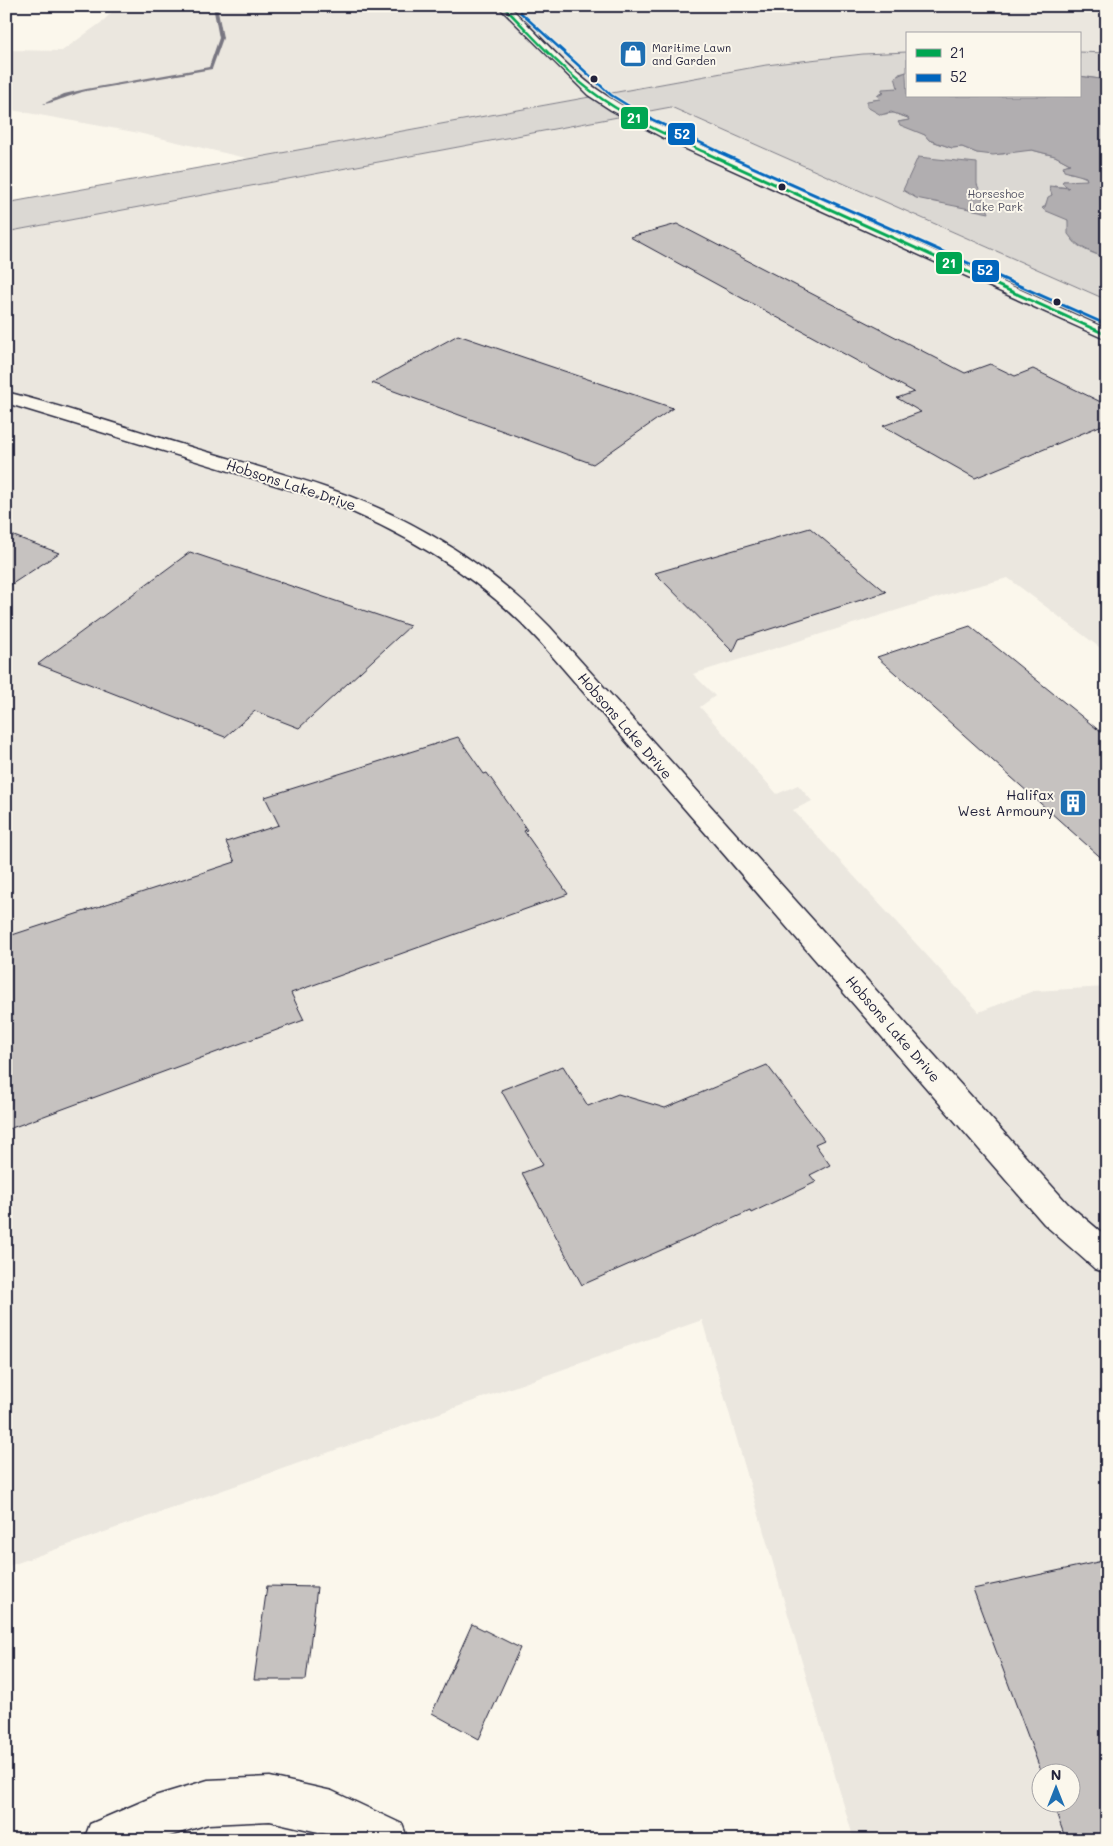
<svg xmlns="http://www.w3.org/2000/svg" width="1113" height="1846" font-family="Mali,sans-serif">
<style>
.built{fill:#ebe7df;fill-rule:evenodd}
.green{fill:#dbd8d3;stroke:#7e7d87}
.water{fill:#b1aeb0;stroke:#787681}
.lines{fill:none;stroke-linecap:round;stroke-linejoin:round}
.stream{fill:#787681;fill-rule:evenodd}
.building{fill:#c6c2c0;stroke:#22223b}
.minor-casing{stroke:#22223b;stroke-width:3}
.tertiary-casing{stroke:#22223b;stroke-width:3}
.minor{fill:#fbf7ec;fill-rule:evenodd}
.tertiary{fill:#fbf7ec;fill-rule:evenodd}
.bus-1-far1-casing{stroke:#fbf7ec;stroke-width:4.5}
.bus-1-casing{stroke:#fbf7ec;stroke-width:5}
.bus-2-far1-casing{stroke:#fbf7ec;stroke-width:4.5}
.bus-2-casing{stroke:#fbf7ec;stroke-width:5}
.bus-1-far1{stroke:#00a651;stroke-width:2.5}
.bus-1{stroke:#00a651;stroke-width:3}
.bus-2-far1{stroke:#0065bd;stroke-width:2.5}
.bus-2{stroke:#0065bd;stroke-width:3}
.bus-dot{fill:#22223b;stroke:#fbf7ec;stroke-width:2}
.labels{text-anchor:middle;stroke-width:4;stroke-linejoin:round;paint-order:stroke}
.far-poi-label{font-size:11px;fill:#22223b;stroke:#fbf7ec;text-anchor:start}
.far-park-label{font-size:11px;fill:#505061;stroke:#fbf7ec}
.street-label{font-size:14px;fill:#22223b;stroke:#fbf7ec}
.poi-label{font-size:14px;fill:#22223b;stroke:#fbf7ec;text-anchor:end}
.line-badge{stroke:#fbf7ec;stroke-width:2}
.badge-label{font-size:14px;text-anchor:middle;font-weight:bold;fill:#fff}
</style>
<rect width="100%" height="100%" fill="#fbf7ec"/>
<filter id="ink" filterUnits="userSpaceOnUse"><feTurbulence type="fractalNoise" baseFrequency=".02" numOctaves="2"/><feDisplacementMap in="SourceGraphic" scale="10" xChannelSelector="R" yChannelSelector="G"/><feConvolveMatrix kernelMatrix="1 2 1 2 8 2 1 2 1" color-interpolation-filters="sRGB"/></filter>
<g filter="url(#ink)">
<g class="built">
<path d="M 118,6 L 1107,6 L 1107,53 L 1079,52 L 1079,34 L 907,34 L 907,52 L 863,54 L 766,65 L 250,159 L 134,132 L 6,109 L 6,50 L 62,51 L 102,22 Z"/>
<path d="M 671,107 L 1107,300 L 1107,653 L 1008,578 L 965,589 L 693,674 L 715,696 L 700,707 L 777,794 L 798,785 L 812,801 L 793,810 L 979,1012 L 1033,991 L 1107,987 L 1107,1840 L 854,1840 L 702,1320 L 6,1567 L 6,232 ZM 1040,1774 L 1070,1774 L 1070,1804 L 1040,1804 Z"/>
</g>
<g class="green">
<path d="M 907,52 L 907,72 L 899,74 L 898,88 L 879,94 L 878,96 L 880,99 L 869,101 L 884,114 L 894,113 L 908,118 L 909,120 L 898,122 L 925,135 L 929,140 L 952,148 L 962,147 L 977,153 L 1003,154 L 1022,150 L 1032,150 L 1055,156 L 1070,164 L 1064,166 L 1069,173 L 1078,174 L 1088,179 L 1083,182 L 1063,181 L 1062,183 L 1070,188 L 1054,186 L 1051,191 L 1052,195 L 1043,208 L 1068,219 C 1069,224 1069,230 1070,235 C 1074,248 1095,254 1107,258 L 1107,300 L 671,107 L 6,232 L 6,203 L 766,65 L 863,54 Z"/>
<path d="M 1079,52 L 1107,53 L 1107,80 L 1079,76 Z"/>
</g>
<g class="water">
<path d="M 906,72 L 907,96 L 1079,96 L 1079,76 L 1107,80 L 1107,258 C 1092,253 1077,247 1068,234 L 1068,220 L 1044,210 L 1042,208 L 1045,207 L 1048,197 L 1052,195 L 1049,186 L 1069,188 L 1062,183 L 1063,181 L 1087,180 L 1086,177 L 1064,171 L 1063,166 L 1070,164 L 1055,156 L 1032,150 L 993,155 L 977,153 L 962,147 L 952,148 L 929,140 L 925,135 L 900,125 L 898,122 L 909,120 L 908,118 L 891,112 L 881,115 L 867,107 L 867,101 L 880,99 L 877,96 L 884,93 L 882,91 L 882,89 L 898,88 L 895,77 Z"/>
<path d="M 918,157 L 977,163 L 977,184 L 989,213 L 916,198 L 903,190 Z"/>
</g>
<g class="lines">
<path class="stream" d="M 213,6 L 217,6 L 223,38 L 212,69 L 86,91 C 77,93 48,105 43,104 L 64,94 L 86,89 L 209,67 L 219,38 Z"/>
</g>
<g class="building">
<path d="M 677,224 L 965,373 L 990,364 L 1015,376 L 1033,369 L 1107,405 L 1107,423 L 975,478 L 883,426 L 921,412 L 897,398 L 914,392 L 630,237 Z"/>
<path d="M 458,335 L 673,408 L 593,464 L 372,383 Z"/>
<path d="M 810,528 L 886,592 L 739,639 L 733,652 L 655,573 Z"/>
<path d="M 6,533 L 59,553 L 6,588 Z"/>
<path d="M 190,552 L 410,626 L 299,728 L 255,711 L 225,737 L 38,664 Z"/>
<path d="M 970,626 L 1107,737 L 1107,863 L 877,657 Z"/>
<path d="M 458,737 L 484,774 L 487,773 L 527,830 L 524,831 L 568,894 L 291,993 L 304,1020 L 6,1130 L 6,937 L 235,862 L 226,842 L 279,825 L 265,797 Z"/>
<path d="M 767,1065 L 824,1140 L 815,1144 L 830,1165 L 810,1175 L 816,1182 L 751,1213 L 750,1211 L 582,1285 L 522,1173 L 543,1165 L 501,1090 L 563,1066 L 588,1106 L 618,1094 L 665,1108 Z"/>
<path d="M 1107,1560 L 1107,1840 L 1066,1840 L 1053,1804 L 1070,1804 L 1070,1774 L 1042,1774 L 973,1589 Z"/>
<path d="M 267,1586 L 317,1587 L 306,1680 L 254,1680 Z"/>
<path d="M 472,1624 L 520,1648 L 479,1739 L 432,1713 Z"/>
</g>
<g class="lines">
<g class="minor-casing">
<g id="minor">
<path d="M 498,6 L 509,6 C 536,32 568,69 598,90 C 625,109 655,123 685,138 L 1107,329 L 1107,340 L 675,144 L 611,110 L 588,95 Z"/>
<path d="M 270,1777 L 332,1791 L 402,1824 L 408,1840 L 339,1840 L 327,1834 L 270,1821 L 208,1824 L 157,1840 L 84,1840 L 90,1824 L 155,1796 L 208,1780 Z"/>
</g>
</g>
<g class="tertiary-casing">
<path id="tertiary" d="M 6,392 C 67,407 127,428 187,446 C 236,461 287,474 335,491 C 415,519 491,566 550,627 L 1068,1204 L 1107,1237 L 1107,1273 L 1095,1269 L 1044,1224 L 540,642 C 480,576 403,531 321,499 L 6,403 Z"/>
</g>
<use href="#minor" class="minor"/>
<use href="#tertiary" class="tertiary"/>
<g class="bus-1-far1-casing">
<path id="bus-1-far1" d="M 503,6 C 532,35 558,66 591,91 C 626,118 669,136 709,154"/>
</g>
<g class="bus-1-casing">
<path id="bus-1" d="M 706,153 L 1107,335"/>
</g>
<g class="bus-2-far1-casing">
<path id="bus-2-far1" d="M 520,12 L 611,95 L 645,116 L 724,154"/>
</g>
<g class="bus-2-casing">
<path id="bus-2" d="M 721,153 L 1103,323"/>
</g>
<use href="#bus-1-far1" class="bus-1-far1"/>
<use href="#bus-1" class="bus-1"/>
<use href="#bus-2-far1" class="bus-2-far1"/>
<use href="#bus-2" class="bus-2"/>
</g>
</g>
<defs>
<g id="shop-square" transform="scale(1.4375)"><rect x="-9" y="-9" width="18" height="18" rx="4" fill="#1f6fb2" stroke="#fbf7ec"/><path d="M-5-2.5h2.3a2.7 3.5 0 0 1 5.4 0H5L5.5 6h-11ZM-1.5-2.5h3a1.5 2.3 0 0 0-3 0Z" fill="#fff"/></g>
<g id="building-square" transform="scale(1.4375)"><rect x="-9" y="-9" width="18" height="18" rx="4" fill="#1f6fb2" stroke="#fbf7ec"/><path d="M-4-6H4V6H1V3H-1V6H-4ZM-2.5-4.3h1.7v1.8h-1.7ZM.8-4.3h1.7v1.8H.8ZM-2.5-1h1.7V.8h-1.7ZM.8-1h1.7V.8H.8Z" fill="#fff"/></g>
</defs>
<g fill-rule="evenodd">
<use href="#shop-square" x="633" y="54"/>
<use href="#building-square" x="1073" y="803"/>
</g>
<g class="bus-dot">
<circle cx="594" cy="79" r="4.5"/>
<circle cx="782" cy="187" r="4.5"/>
<circle cx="1057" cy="302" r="4.5"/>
</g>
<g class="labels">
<g class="far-poi-label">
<text x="652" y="52">Maritime Lawn<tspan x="652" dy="13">and Garden</tspan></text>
</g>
<g class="far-park-label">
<text x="996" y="198">Horseshoe<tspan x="996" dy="13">Lake Park</tspan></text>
</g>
<g class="street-label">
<text transform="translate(291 485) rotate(18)" y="5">Hobsons Lake Drive</text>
<text transform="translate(625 726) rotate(49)" y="5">Hobsons Lake Drive</text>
<text transform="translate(893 1029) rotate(49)" y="5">Hobsons Lake Drive</text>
</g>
<g class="poi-label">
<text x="1054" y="800">Halifax<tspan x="1054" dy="16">West Armoury</tspan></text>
</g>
</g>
<g class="line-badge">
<rect x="620" y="106" width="29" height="24" rx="5" fill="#00a651"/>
<rect x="667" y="122" width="29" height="24" rx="5" fill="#0065bd"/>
<rect x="935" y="251" width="28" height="24" rx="5" fill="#00a651"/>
<rect x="971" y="259" width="29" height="24" rx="5" fill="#0065bd"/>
</g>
<g class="badge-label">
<text x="634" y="123">21</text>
<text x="682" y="139">52</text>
<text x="949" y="268">21</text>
<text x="985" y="275">52</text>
</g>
<rect width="1113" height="1846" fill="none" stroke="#fbf7ec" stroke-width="25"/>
<rect x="12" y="12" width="1088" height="1821" fill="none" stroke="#22223b" stroke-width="2" filter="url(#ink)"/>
<rect x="906" y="32" width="175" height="65" fill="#fbf7ec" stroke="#a4a2a5"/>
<rect x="916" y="49" width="25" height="8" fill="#00a651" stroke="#a4a2a5"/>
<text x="950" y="58" font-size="15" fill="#22223b">21</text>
<rect x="916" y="74" width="25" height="8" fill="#0065bd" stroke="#a4a2a5"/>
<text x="950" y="82" font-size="15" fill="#22223b">52</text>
<g transform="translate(1056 1788)"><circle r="24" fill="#fbf7ec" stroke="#a4a2a5"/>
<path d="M0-4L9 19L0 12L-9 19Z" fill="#1f6fb2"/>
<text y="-8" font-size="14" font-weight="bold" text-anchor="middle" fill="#22223b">N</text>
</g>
</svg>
